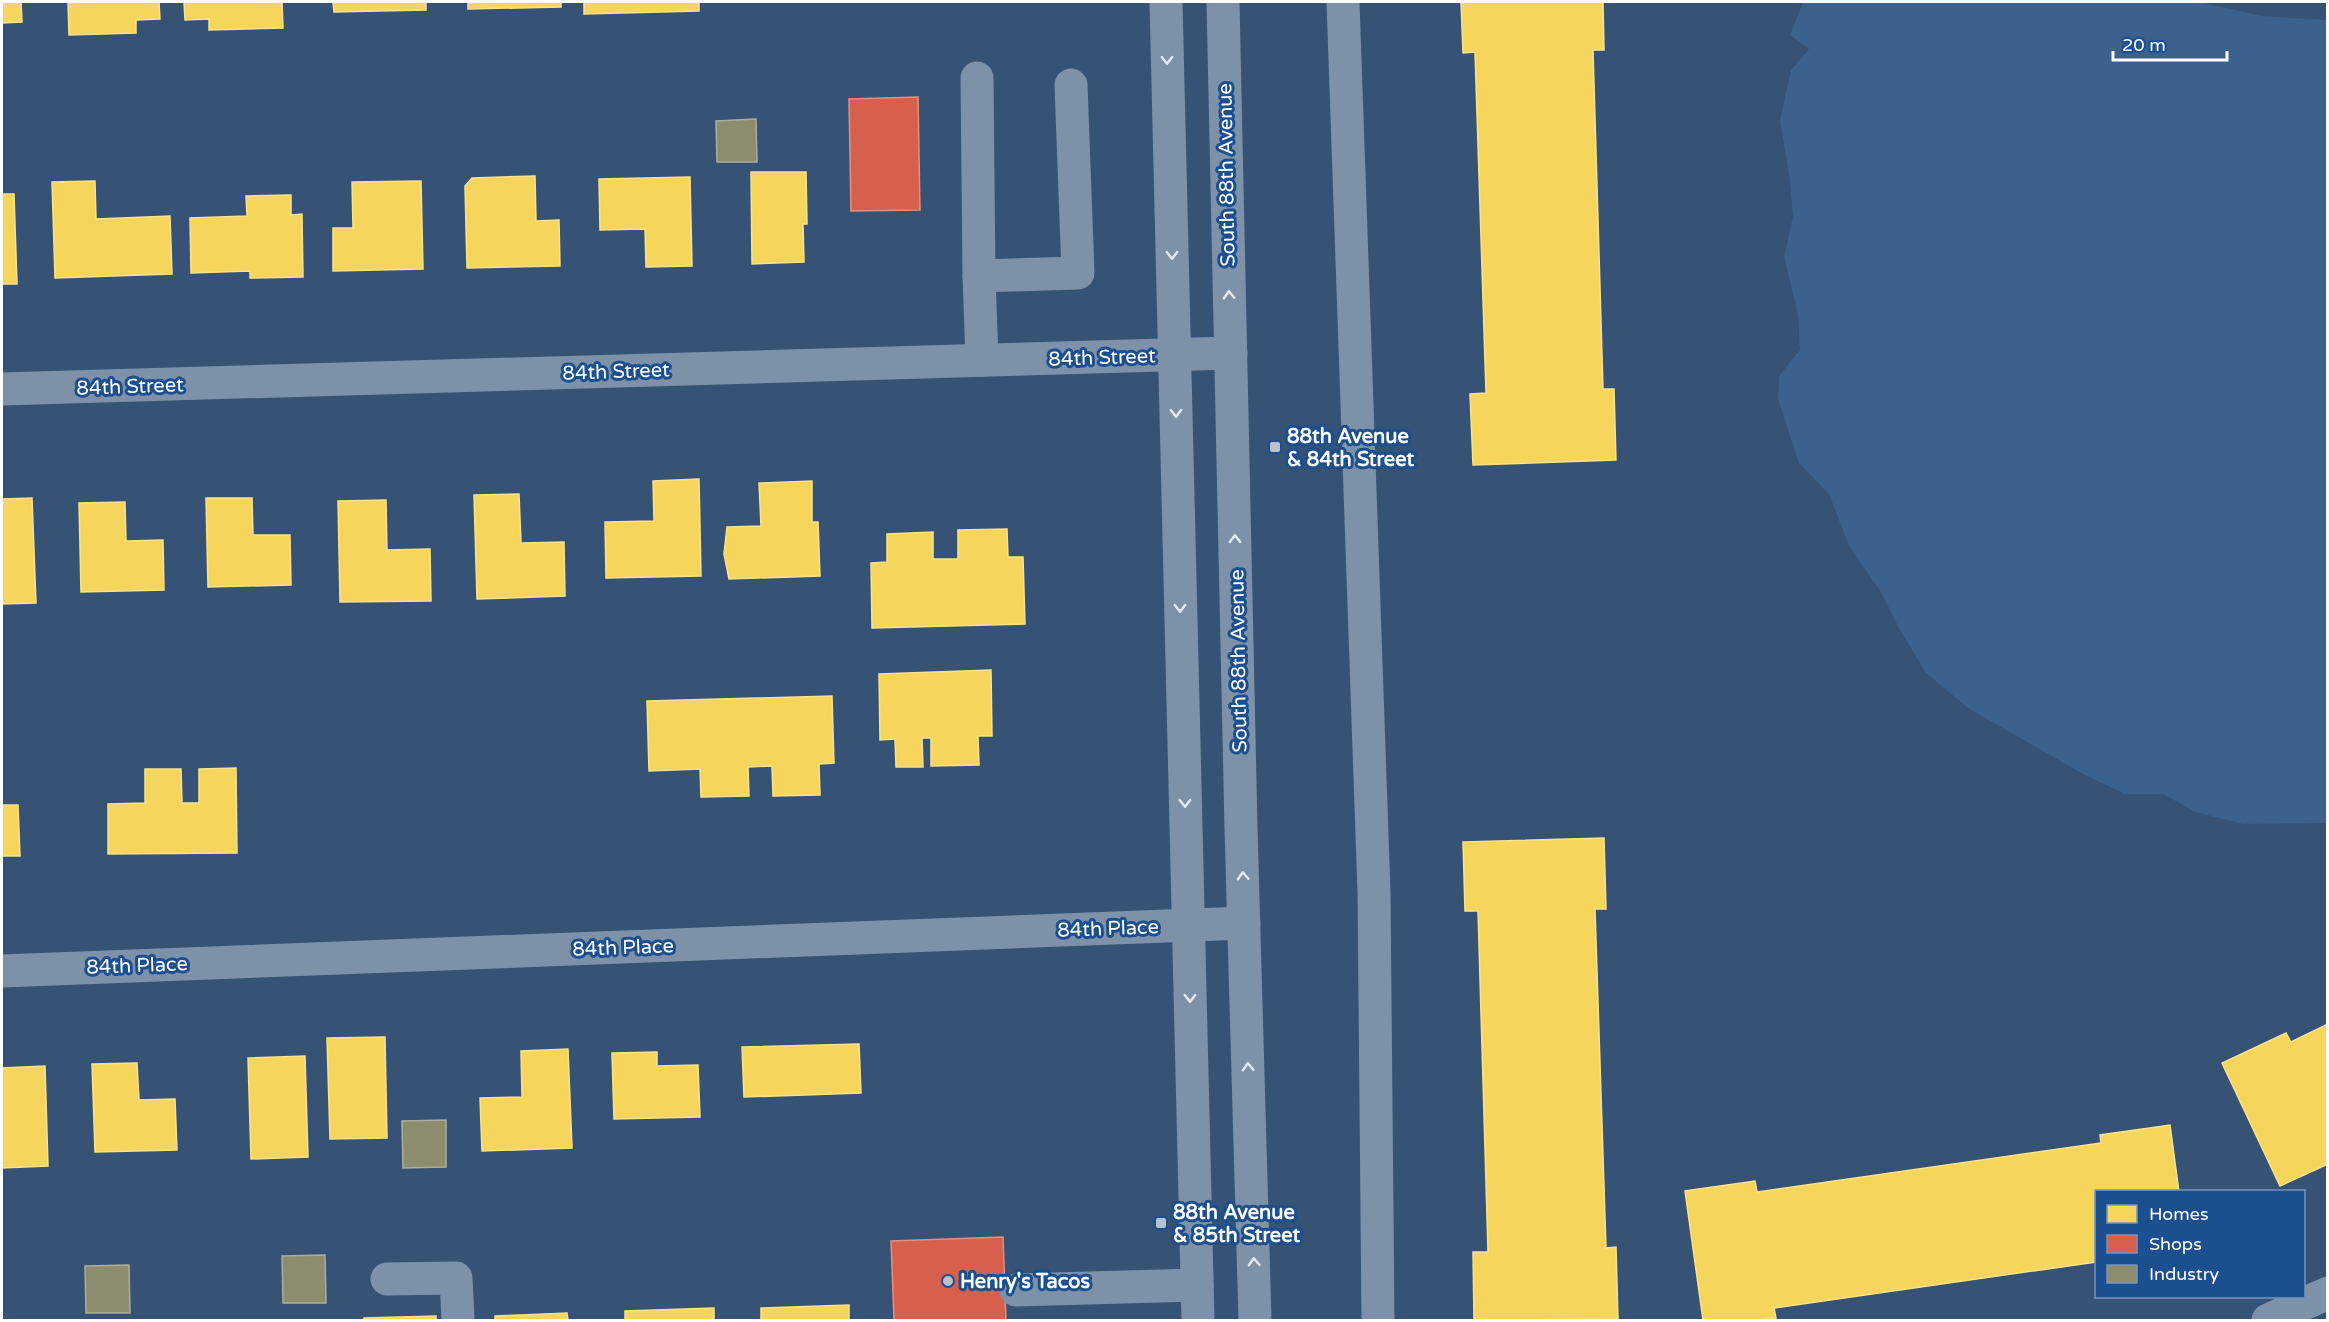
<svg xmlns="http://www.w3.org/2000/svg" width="2329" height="1322" font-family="'Varela Round',sans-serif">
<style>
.water{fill:#3b618d}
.homes{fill:#f6d55c;stroke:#f9e28d;stroke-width:1.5}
.shops{fill:#d6604d;stroke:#e29082;stroke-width:1.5}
.industry{fill:#8c8c6e;stroke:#aeae9a;stroke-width:1.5}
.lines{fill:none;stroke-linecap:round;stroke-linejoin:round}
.minor{stroke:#7d92a8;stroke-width:33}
.oneway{stroke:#e5e9ee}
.poi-dot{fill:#b9c2ce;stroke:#1b4f8f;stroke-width:2}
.labels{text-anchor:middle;stroke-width:6;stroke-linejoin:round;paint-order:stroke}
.street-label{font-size:20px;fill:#fff;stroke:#1b4f8f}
.poi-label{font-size:20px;font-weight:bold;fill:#fff;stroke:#1b4f8f;text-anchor:start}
</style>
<rect width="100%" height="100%" fill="#365274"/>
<path class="water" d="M 1803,2 L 2199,2 L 2262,16 L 2327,20 L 2327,823 L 2243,824 L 2195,812 L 2163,794 L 2125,794 L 2083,774 L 1968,708 L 1926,673 L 1899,628 L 1881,592 L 1849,546 L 1829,494 L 1799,463 L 1778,399 L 1779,376 L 1800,350 L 1798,315 L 1784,257 L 1793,216 L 1789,174 L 1780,120 L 1791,70 L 1809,49 L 1790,35 Z"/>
<g class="homes">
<path d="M 2,2 L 21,2 L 22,22 L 2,23 Z"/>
<path d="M 68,2 L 159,2 L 160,19 L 136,20 L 136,33 L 69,35 Z"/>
<path d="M 184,2 L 282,2 L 283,28 L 209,30 L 209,19 L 185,20 Z"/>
<path d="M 333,2 L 426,2 L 426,10 L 334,12 Z"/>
<path d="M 468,2 L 561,2 L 561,7 L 468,9 Z"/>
<path d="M 584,2 L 699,2 L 699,11 L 584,14 Z"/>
<path d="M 1461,2 L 1603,2 L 1604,50 L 1593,50 L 1603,389 L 1614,389 L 1616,460 L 1473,465 L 1470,394 L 1486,393 L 1475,52 L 1463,53 Z"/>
<path d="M 751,172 L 806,172 L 807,224 L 803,224 L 804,262 L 752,264 Z"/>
<path d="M 535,176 L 536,221 L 559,220 L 560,266 L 467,268 L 465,186 L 472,178 Z"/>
<path d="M 690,177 L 692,266 L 646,267 L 645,229 L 600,230 L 599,179 Z"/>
<path d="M 95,181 L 96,219 L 170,216 L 172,274 L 55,278 L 52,182 Z"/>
<path d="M 421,181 L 423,269 L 333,271 L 333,228 L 353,228 L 352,182 Z"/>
<path d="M 2,194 L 14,194 L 17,284 L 2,284 Z"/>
<path d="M 291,195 L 291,215 L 302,214 L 303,277 L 250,278 L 250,271 L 191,273 L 190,218 L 247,216 L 246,196 Z"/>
<path d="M 699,479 L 701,576 L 606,578 L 605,522 L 654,521 L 653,481 Z"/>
<path d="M 812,481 L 812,522 L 818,522 L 820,576 L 729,579 L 724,554 L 727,527 L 761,526 L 759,483 Z"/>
<path d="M 519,494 L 521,543 L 564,542 L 565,596 L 477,599 L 474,495 Z"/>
<path d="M 32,498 L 36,603 L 2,604 L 2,499 Z"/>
<path d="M 206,498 L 252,498 L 253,535 L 290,535 L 291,585 L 208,587 Z"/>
<path d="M 386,500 L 387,550 L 430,549 L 431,601 L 340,602 L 338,501 Z"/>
<path d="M 125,502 L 126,541 L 163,540 L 164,590 L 81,592 L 79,503 Z"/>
<path d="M 1007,529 L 1008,557 L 1023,557 L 1025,624 L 872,628 L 871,563 L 887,562 L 887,534 L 933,532 L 933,559 L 958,559 L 958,530 Z"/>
<path d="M 991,670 L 992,736 L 978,736 L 979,765 L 931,766 L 931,738 L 922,738 L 923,767 L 896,767 L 895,739 L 880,740 L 879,674 Z"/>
<path d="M 832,696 L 834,763 L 819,764 L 820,795 L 773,796 L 772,766 L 748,767 L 749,796 L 701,797 L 700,769 L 649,771 L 647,701 Z"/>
<path d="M 236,768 L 237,853 L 108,854 L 108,804 L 145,803 L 145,769 L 181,769 L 182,803 L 199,803 L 199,769 Z"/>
<path d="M 2,805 L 18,805 L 20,856 L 2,856 Z"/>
<path d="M 1604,838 L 1606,909 L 1595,909 L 1606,1248 L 1616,1247 L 1618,1319 L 1474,1320 L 1473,1252 L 1488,1252 L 1478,911 L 1465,911 L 1463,842 Z"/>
<path d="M 2328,1024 L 2328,1164 L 2280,1186 L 2222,1063 L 2286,1033 L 2291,1042 Z"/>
<path d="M 385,1037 L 387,1138 L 330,1139 L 327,1038 Z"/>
<path d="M 859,1044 L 861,1093 L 744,1097 L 742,1047 Z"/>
<path d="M 568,1049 L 572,1148 L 482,1151 L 480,1098 L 522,1097 L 521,1051 Z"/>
<path d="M 657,1052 L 657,1066 L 698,1065 L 700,1117 L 614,1119 L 612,1053 Z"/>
<path d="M 305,1056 L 308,1157 L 251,1159 L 248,1058 Z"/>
<path d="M 137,1063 L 139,1100 L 175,1099 L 177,1150 L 95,1152 L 92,1064 Z"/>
<path d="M 45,1066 L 48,1166 L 2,1168 L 2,1068 Z"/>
<path d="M 2170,1125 L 2179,1192 L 2096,1192 L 2096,1262 L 1774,1308 L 1776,1318 L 1757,1320 L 1703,1320 L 1685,1191 L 1755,1181 L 1757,1192 L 2101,1143 L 2100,1135 Z"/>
<path d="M 849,1305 L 849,1320 L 761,1320 L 761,1308 Z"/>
<path d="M 714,1308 L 714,1320 L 625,1320 L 625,1311 Z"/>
<path d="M 567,1313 L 568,1320 L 495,1320 L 495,1316 Z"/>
<path d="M 436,1316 L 436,1320 L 364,1320 L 364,1318 Z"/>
</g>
<g class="shops">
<path d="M 918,97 L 920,210 L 851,211 L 849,99 Z"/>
<path d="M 1003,1237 L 1006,1320 L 894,1320 L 891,1241 Z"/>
</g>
<g class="industry">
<path d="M 756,119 L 757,162 L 717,162 L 716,121 Z"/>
<path d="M 446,1120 L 446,1167 L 403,1168 L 402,1121 Z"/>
<path d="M 325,1255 L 326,1303 L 283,1303 L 282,1256 Z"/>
<path d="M 129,1265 L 130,1313 L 86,1313 L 85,1266 Z"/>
</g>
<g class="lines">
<g class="minor">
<path d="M 1166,2 L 1198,1320"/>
<path d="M 1223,2 L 1241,828 L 1255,1320"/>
<path d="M 1343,2 L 1374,892 L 1378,1320"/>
<path d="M 977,78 L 979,276"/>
<path d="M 982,360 L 979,276 L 1078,273 L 1071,85"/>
<path d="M 2,389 L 1231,353"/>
<path d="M 2,971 L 1244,923"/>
<path d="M 387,1279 L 456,1278 L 458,1320"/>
<path d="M 1016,1290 L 1197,1285"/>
<path d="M 2268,1320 L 2328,1293"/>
</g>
</g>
<defs><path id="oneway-chevron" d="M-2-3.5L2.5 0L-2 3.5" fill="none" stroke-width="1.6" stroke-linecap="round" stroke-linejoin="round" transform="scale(1.5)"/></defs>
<g class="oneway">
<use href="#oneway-chevron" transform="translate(1167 60) rotate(89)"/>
<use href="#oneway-chevron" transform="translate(1172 255) rotate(89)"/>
<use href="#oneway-chevron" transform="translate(1229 295) rotate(-92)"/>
<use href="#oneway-chevron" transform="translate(1176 413) rotate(89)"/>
<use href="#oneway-chevron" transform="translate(1235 539) rotate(-91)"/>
<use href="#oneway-chevron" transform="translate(1180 608) rotate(89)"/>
<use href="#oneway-chevron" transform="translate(1185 803) rotate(89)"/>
<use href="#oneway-chevron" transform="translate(1243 876) rotate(-92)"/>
<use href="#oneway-chevron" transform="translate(1190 998) rotate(89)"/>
<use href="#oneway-chevron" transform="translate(1248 1067) rotate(-92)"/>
<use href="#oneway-chevron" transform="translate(1254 1262) rotate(-92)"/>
</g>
<g class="poi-dot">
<rect x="1269" y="441" width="12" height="12" rx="3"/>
<rect x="1155" y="1217" width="12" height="12" rx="3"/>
<circle cx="948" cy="1281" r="6"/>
</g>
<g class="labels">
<g class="street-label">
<text transform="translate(1226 175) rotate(-91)" y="7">South 88th Avenue</text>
<text transform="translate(1102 357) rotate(-2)" y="7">84th Street</text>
<text transform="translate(616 371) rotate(-2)" y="7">84th Street</text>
<text transform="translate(130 386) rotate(-2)" y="7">84th Street</text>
<text transform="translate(1238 661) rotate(-91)" y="7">South 88th Avenue</text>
<text transform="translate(1108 928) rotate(-2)" y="7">84th Place</text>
<text transform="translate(623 947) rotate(-2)" y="7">84th Place</text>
<text transform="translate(137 965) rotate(-2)" y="7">84th Place</text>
</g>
<g class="poi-label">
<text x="1287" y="443">88th Avenue<tspan x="1287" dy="23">&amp; 84th Street</tspan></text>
<text x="1173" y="1219">88th Avenue<tspan x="1173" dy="23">&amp; 85th Street</tspan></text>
<text x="960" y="1288">Henry's Tacos</text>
</g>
</g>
<rect width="2329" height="1322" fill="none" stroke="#ffffff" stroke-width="6"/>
<rect x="2095" y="1190" width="210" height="108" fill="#1b4f8f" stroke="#7695bc" stroke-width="1.5"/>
<rect x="2107" y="1205" width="30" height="18" fill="#f6d55c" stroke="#7695bc" stroke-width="1.5"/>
<text x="2149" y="1220" font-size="18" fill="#ffffff">Homes</text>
<rect x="2107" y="1235" width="30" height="18" fill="#d6604d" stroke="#7695bc" stroke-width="1.5"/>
<text x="2149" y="1250" font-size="18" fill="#ffffff">Shops</text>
<rect x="2107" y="1265" width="30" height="18" fill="#8c8c6e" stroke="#7695bc" stroke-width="1.5"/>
<text x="2149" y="1280" font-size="18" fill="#ffffff">Industry</text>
<path d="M2113 51v9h114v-9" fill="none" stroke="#ffffff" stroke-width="3"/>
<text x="2122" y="51" font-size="18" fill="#ffffff" stroke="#1b4f8f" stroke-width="4.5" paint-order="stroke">20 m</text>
</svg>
